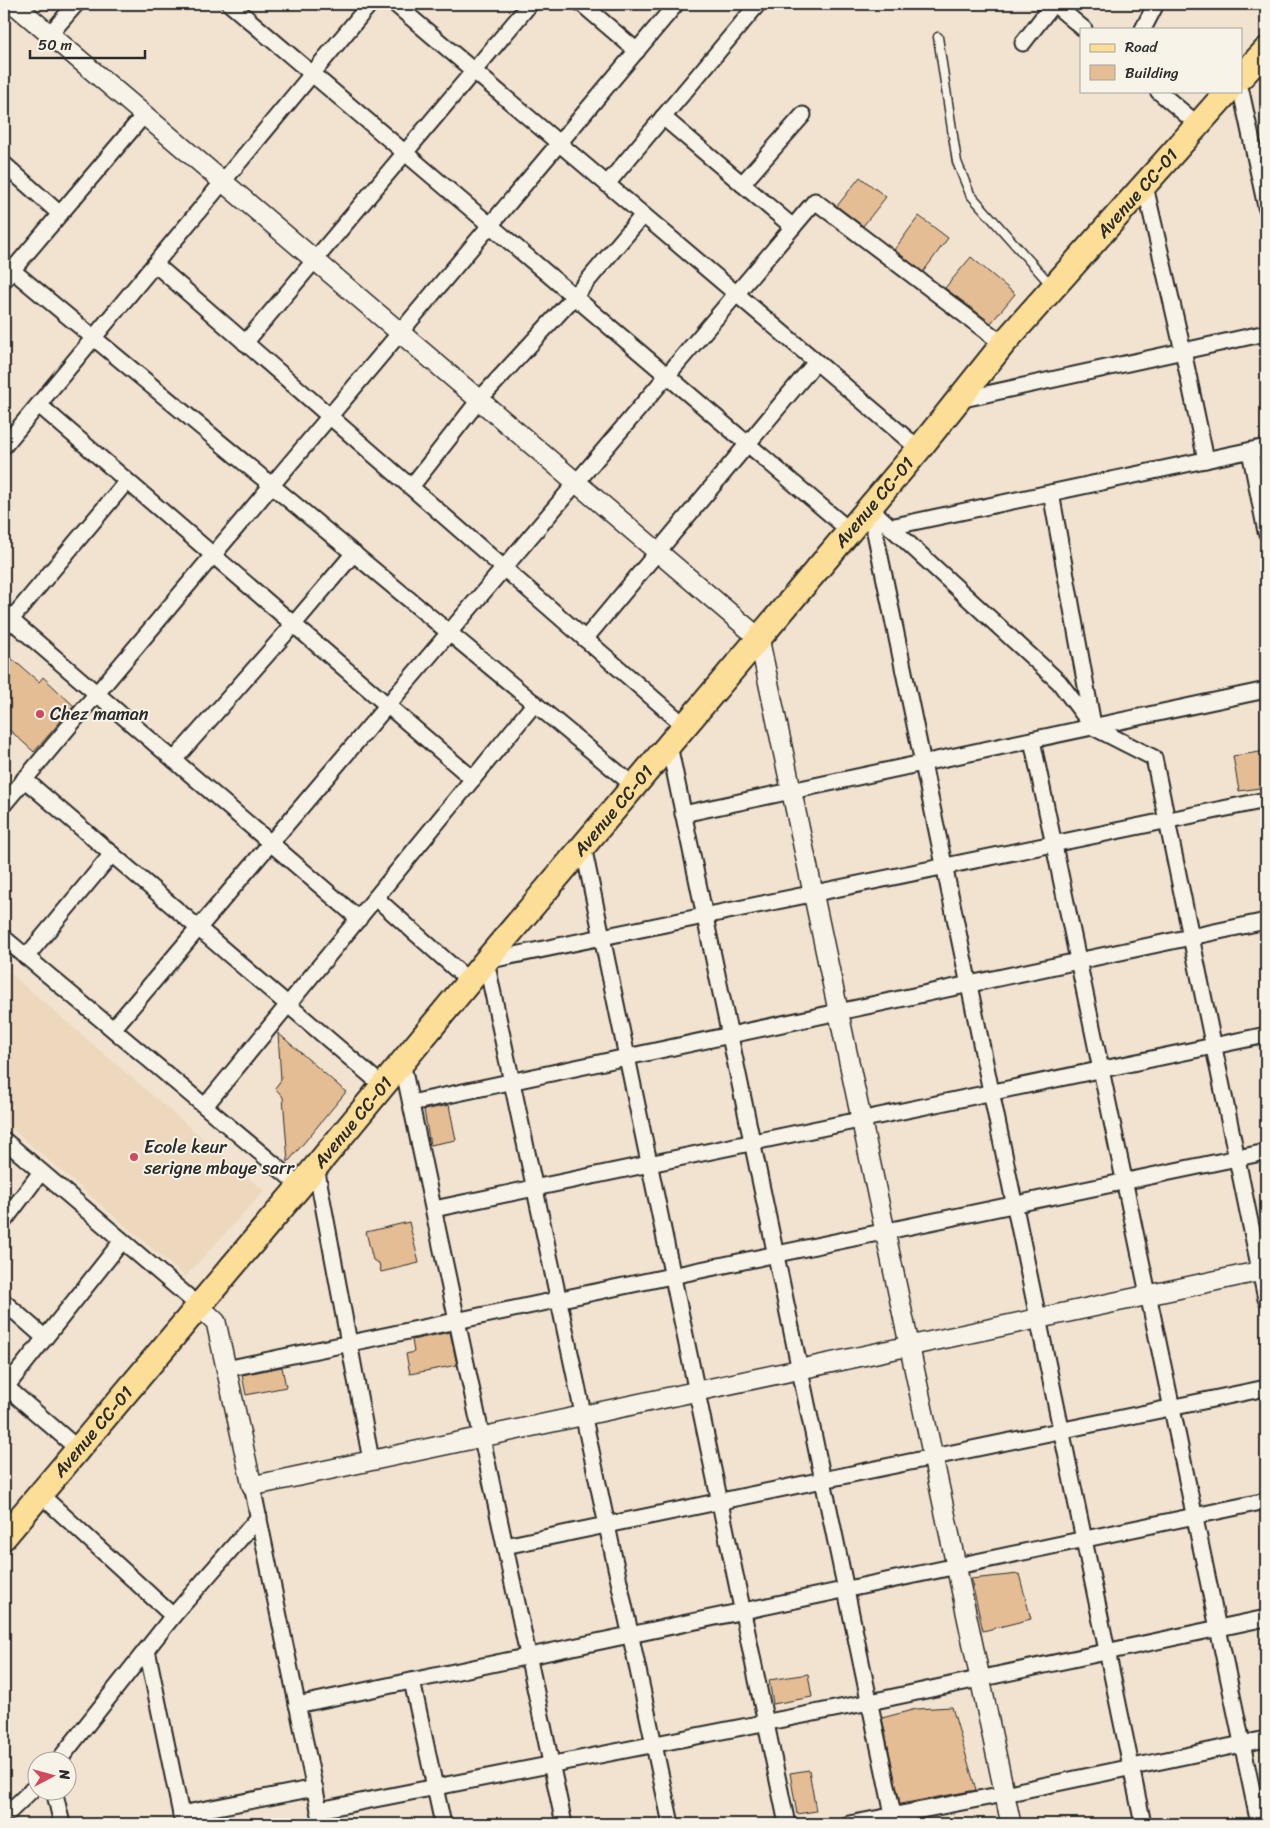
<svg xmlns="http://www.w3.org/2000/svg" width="1270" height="1828" font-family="Sriracha,sans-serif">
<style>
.built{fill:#edd8bd}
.building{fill:#e4bd94;stroke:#2b2b2b}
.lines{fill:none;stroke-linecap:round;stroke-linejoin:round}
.service-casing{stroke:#2b2b2b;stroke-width:11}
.minor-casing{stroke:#2b2b2b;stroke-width:19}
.tertiary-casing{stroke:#2b2b2b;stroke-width:22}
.primary-casing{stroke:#2b2b2b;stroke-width:28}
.service{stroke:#f7f3e8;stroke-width:8}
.minor{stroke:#f7f3e8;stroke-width:15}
.tertiary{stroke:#f7f3e8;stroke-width:19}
.primary{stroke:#fdde96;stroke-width:24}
.poi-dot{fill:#d1495b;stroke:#f7f3e8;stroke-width:2}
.labels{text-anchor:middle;stroke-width:4;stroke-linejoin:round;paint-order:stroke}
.street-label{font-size:18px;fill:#2b2b2b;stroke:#f7f3e8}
.poi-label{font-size:18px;fill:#2b2b2b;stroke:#f7f3e8;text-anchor:start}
</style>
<rect width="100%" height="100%" fill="#f1e3cf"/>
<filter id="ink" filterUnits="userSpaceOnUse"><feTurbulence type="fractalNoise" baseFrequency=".02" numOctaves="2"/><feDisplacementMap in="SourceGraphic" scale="10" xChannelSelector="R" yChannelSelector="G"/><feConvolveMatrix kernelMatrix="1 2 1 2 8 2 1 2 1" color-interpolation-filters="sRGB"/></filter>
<g filter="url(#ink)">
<path class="built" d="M 4,968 L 264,1191 L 185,1277 L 4,1122 Z"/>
<g class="building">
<path d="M 860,177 L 886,197 L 863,226 L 837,206 Z"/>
<path d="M 919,216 L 948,238 L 923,272 L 894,250 Z"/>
<path d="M 971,257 L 1015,294 L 991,323 L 945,288 Z"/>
<path d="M 4,652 L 39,682 L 43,677 L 74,706 L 34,752 L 4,725 Z"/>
<path d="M 1266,751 L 1266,787 L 1239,791 L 1233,756 Z"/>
<path d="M 278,1033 L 346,1092 L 288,1162 L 283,1097 L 275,1088 L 281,1080 Z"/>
<path d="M 449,1105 L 456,1140 L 430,1145 L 424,1110 Z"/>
<path d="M 409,1222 L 419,1263 L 381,1272 L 379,1263 L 373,1260 L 366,1232 Z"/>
<path d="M 450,1332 L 457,1365 L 410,1374 L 406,1354 L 414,1352 L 412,1340 Z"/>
<path d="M 282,1367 L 286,1387 L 246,1395 L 242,1375 Z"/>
<path d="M 1019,1574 L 1031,1619 L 983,1631 L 971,1579 Z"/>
<path d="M 808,1674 L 812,1697 L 773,1704 L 769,1680 Z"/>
<path d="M 952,1707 L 976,1790 L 900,1804 L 882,1718 L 916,1709 Z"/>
<path d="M 809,1770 L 816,1811 L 797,1814 L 790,1773 Z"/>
</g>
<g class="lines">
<g class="service-casing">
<path id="service" d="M 938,37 L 957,162 L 970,194 L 1051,285"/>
</g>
<g class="minor-casing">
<g id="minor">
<path d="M 230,4 L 850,531"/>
<path d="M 395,4 L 919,449"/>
<path d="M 582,4 L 637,51"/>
<path d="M 1054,4 L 1084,29"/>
<path d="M 1143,29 L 1156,4"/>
<path d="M 50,34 L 76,4"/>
<path d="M 1023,43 L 1053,4"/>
<path d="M 1158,91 L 1197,124"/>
<path d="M 1241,91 L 1266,207"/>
<path d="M 663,117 L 793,227"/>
<path d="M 4,164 L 60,214"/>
<path d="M 607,184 L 758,4"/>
<path d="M 742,184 L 803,115"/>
<path d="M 1145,186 L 1183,351 L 1206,460"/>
<path d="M 155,264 L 685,726"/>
<path d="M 12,270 L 634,786"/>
<path d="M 4,280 L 144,115"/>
<path d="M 245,343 L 530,4"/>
<path d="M 959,400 L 1266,333"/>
<path d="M 39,405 L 473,779"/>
<path d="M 4,446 L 370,4"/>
<path d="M 1250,451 L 1266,532"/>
<path d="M 411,487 L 479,400 L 574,297 L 643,215"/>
<path d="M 1051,493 L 1093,725"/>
<path d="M 870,508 L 1143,1824"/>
<path d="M 870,508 L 1059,682 L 1093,727 L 1154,758 L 1266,1299"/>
<path d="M 890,527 L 1266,447"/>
<path d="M 4,614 L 359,919"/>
<path d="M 4,628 L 127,481"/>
<path d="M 585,639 L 816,362"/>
<path d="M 1032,740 L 1259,1824"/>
<path d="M 669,745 L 895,1824"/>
<path d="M 174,760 L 293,625 L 354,553"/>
<path d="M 24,779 L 383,1086"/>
<path d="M 4,804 L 676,4"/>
<path d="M 683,814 L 1266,690"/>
<path d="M 583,846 L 787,1824"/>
<path d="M 376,898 L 469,981"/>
<path d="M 4,938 L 300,1186"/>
<path d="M 26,957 L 112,854"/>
<path d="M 113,1029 L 815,201 L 1003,344"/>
<path d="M 402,1062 L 564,1824"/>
<path d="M 411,1103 L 1266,921"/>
<path d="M 205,1106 L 535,703"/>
<path d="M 4,1140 L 199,1306"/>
<path d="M 316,1167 L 371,1460"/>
<path d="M 434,1209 L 1266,1035"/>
<path d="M 4,1221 L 41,1172"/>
<path d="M 4,1302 L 45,1338"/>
<path d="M 226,1369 L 1266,1152"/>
<path d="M 4,1385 L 78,1449"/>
<path d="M 6,1387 L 122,1241"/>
<path d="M 252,1486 L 322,1824"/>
<path d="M 40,1494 L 173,1616"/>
<path d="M 505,1546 L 1266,1388"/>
<path d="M 147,1650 L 183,1824"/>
<path d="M 412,1681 L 443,1824"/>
<path d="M 297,1705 L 1266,1501"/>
<path d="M 59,1760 L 173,1616 L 259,1517"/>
<path d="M 54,1790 L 62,1824"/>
<path d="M 4,1810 L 8,1813 L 38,1784"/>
<path d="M 319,1810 L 870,1702 L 1266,1618"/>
<path d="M 181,1814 L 315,1788"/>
<path d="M 671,1824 L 486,961 L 1266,800"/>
<path d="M 849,1824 L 1004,1794 L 1266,1739"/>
</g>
</g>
<g class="tertiary-casing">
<g id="tertiary">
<path d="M 14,4 L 759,638 L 1011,1824"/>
<path d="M 199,1306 L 216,1322 L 252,1486 L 1266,1270"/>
</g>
</g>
<g class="primary-casing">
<g id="primary">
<path d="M 1241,77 L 1266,50"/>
<path id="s1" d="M 4,1537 L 300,1186 L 486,961 L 919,449 L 1003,344 L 1228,91"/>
</g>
</g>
<use href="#service" class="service"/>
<use href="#minor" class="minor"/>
<use href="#tertiary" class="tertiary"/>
<use href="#primary" class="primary"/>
</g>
</g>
<g class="poi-dot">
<circle cx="40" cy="714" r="5"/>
<circle cx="134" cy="1157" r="5"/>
</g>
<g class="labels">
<g class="street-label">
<text dy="6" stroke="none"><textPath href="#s1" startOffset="1758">Avenue CC-01</textPath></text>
<text dy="6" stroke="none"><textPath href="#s1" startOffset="1352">Avenue CC-01</textPath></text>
<text dy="6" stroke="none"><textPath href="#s1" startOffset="948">Avenue CC-01</textPath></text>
<text dy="6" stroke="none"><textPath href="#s1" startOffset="542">Avenue CC-01</textPath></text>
<text dy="6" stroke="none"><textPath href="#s1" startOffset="138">Avenue CC-01</textPath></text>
</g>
<g class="poi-label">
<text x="50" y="720">Chez maman</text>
<text x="144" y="1153">Ecole keur<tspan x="144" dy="21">serigne mbaye sarr</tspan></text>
</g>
</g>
<rect width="1270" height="1828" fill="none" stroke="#f7f3e8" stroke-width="20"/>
<rect x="10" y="10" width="1250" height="1808" fill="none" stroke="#2b2b2b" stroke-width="2" filter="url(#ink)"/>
<rect x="1080" y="28" width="162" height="65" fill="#f7f3e8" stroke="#a5a39c"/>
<rect x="1090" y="44" width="25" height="8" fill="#fdde96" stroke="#a5a39c"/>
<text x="1125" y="52" font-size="15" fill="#2b2b2b">Road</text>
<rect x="1090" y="65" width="25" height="15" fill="#e4bd94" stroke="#a5a39c"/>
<text x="1125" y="78" font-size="15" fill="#2b2b2b">Building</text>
<g transform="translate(52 1776) rotate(84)"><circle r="24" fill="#f7f3e8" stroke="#a5a39c"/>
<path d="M0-4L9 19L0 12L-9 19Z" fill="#d1495b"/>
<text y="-8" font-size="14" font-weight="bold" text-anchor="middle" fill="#2b2b2b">N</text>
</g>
<path d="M30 50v8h115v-8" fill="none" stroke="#2b2b2b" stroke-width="2.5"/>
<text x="38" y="50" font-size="15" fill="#2b2b2b" stroke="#f7f3e8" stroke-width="4" paint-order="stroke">50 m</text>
</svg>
